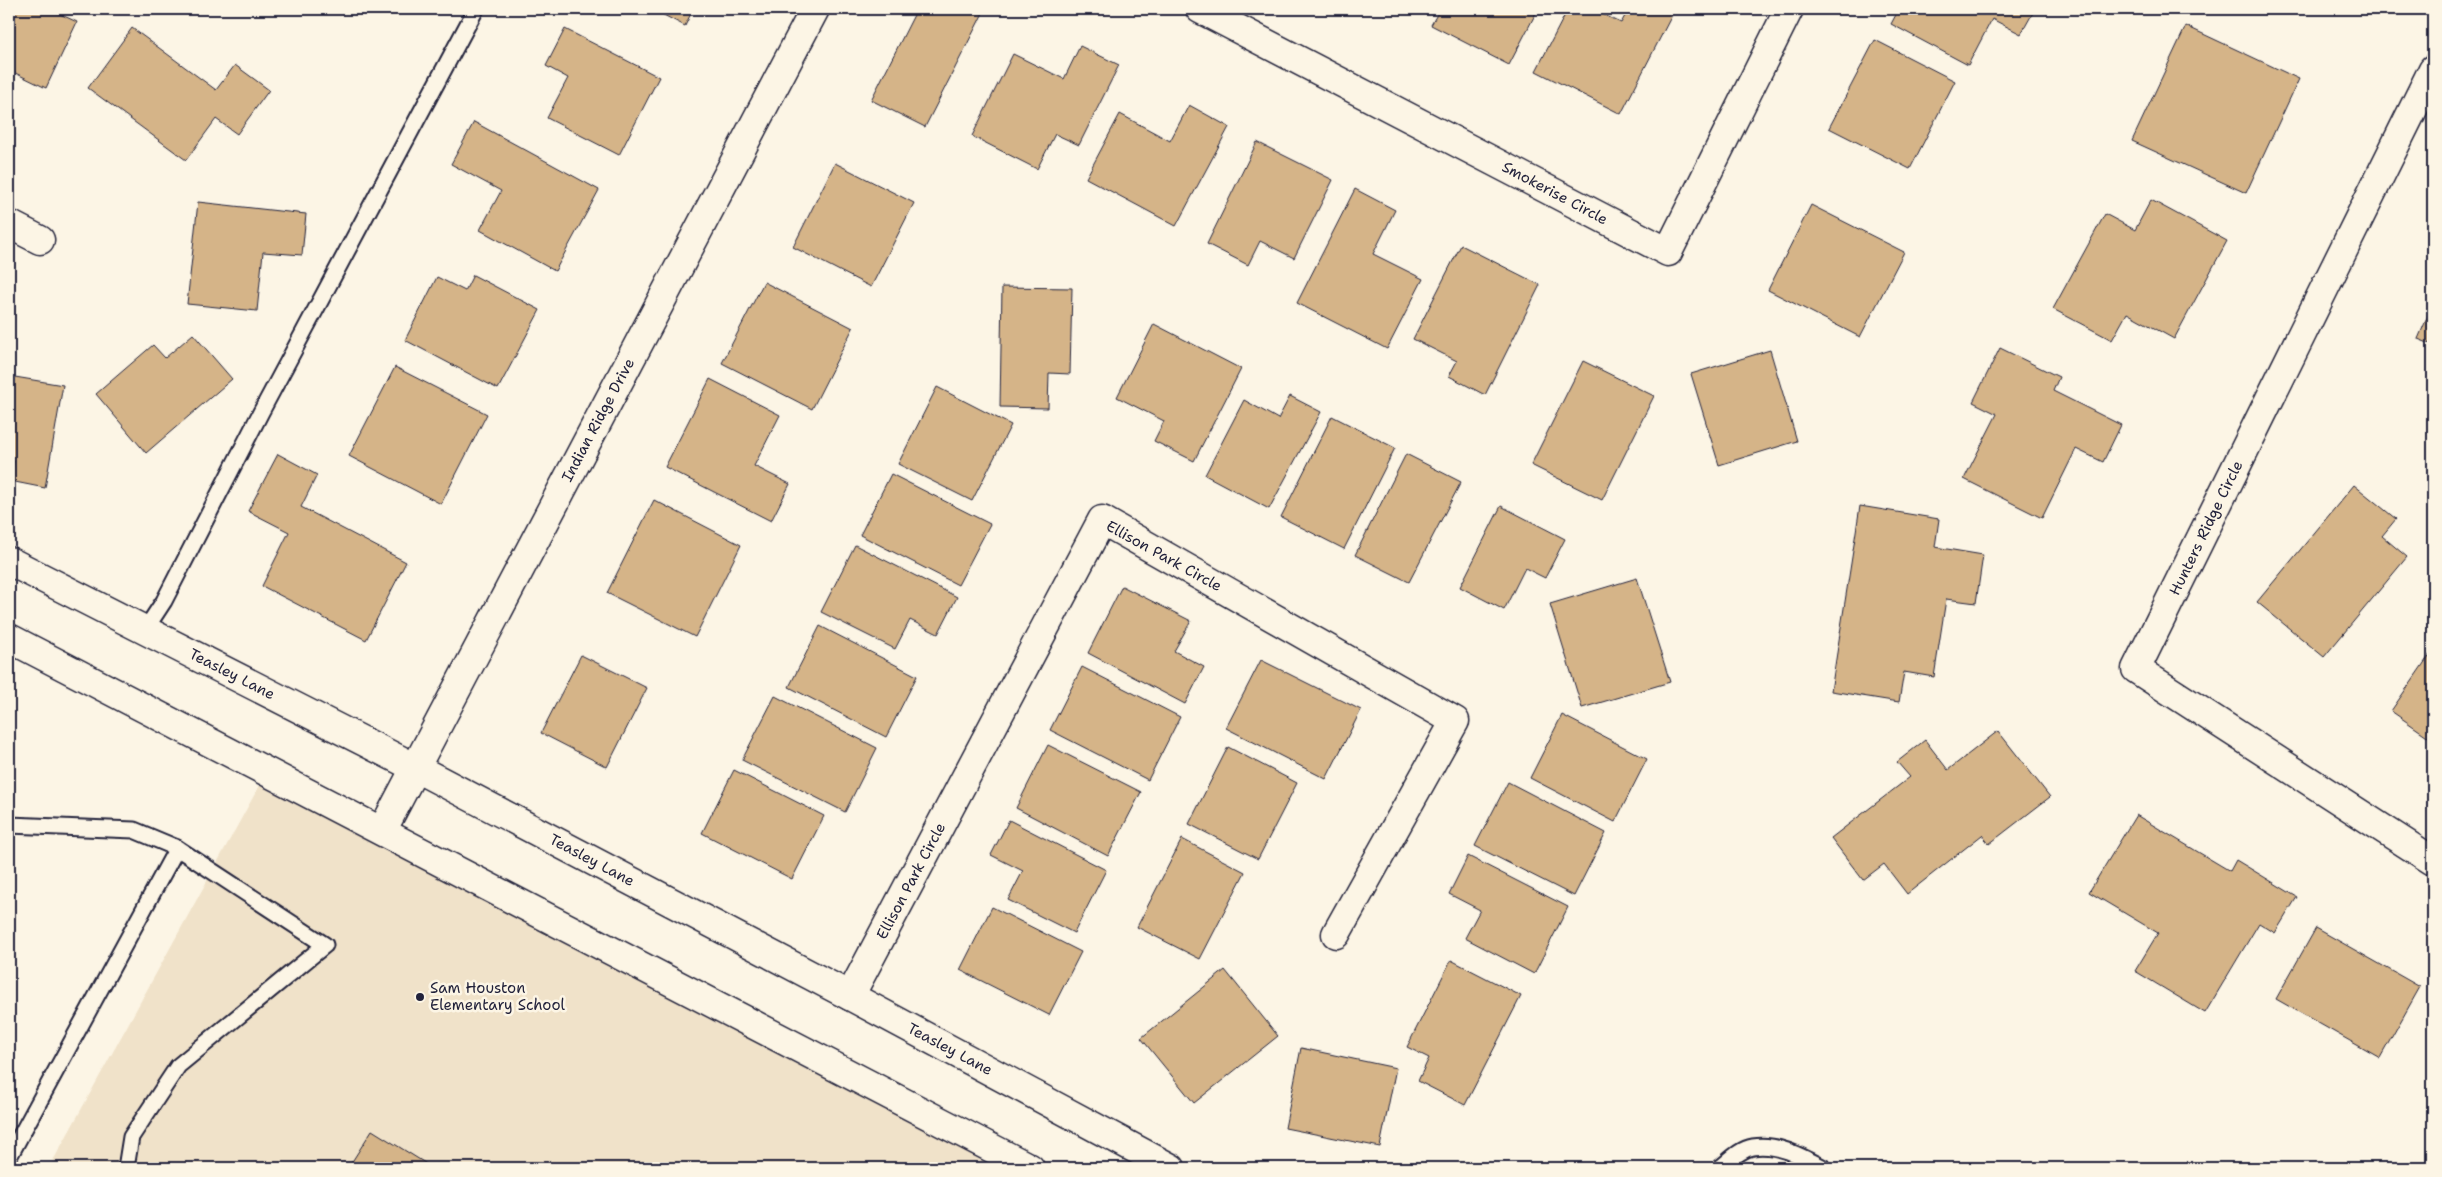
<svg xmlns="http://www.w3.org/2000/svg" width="2442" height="1177" font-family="'Shantell Sans',sans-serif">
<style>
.built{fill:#f0e2c9}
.building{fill:#d5b488;stroke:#22223b}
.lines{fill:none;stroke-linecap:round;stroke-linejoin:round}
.service-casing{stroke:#22223b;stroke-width:19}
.minor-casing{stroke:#22223b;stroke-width:31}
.secondary-casing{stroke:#22223b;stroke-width:31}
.service{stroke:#fcf5e5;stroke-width:15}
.minor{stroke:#fcf5e5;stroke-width:28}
.secondary{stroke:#fcf5e5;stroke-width:28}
.poi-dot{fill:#22223b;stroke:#fcf5e5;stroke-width:2}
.labels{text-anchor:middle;stroke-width:5;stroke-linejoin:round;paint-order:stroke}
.street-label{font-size:15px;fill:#22223b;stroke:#fcf5e5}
.poi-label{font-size:15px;fill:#22223b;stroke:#fcf5e5;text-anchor:start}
</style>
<rect width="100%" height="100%" fill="#fcf5e5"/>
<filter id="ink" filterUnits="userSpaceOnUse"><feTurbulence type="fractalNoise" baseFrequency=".02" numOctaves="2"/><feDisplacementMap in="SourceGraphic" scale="10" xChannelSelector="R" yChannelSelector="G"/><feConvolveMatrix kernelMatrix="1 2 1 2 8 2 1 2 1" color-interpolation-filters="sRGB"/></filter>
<g filter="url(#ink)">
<path class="built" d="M 267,772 L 1025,1168 L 49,1168 Z"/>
<g class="building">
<path d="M 9,9 L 49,9 L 77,22 L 46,88 L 9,70 Z"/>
<path d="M 652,9 L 693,9 L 685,26 Z"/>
<path d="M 917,9 L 985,9 L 925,127 L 871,100 Z"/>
<path d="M 1440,9 L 1538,9 L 1509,65 L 1431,25 Z"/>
<path d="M 1568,9 L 1592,9 L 1621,23 L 1629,9 L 1665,9 L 1673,13 L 1621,114 L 1536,71 Z"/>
<path d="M 1899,9 L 2035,9 L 2021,34 L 1992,19 L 1968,65 L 1891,24 Z"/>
<path d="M 2186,26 L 2299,79 L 2246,193 L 2132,141 Z"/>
<path d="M 132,28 L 216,90 L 235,65 L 269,90 L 237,134 L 216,119 L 186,160 L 88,88 Z"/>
<path d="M 565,29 L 659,77 L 619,155 L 547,118 L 568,78 L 546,66 Z"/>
<path d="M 1875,40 L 1955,81 L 1910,169 L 1829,128 Z"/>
<path d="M 1080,46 L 1119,65 L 1079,145 L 1055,134 L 1037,169 L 972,136 L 1013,54 L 1064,79 Z"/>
<path d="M 1189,105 L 1229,127 L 1176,226 L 1086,178 L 1120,114 L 1170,141 Z"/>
<path d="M 474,122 L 599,190 L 555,271 L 480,230 L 501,191 L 451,164 Z"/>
<path d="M 1257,142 L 1333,180 L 1294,258 L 1260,241 L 1248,265 L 1207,244 Z"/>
<path d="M 835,163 L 914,203 L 871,287 L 793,247 Z"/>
<path d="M 1355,189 L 1395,210 L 1373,254 L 1423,279 L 1387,349 L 1297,303 Z"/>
<path d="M 2151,200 L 2227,241 L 2174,339 L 2127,313 L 2112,340 L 2053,309 L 2105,214 L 2135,230 Z"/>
<path d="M 198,202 L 306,214 L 302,255 L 263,252 L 257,311 L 187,304 Z"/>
<path d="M 1811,205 L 1904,252 L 1860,337 L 1768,290 Z"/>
<path d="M 1461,245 L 1540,285 L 1485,395 L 1449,376 L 1457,361 L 1413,339 Z"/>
<path d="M 473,275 L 540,310 L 498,389 L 405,340 L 437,277 L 465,291 Z"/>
<path d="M 764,282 L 853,328 L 812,409 L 722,363 Z"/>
<path d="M 1002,287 L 1072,288 L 1070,374 L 1049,373 L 1048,408 L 1000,407 Z"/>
<path d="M 2433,304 L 2433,345 L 2418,339 Z"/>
<path d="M 1154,324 L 1241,369 L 1194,461 L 1154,441 L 1164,421 L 1117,397 Z"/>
<path d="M 193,334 L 232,379 L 146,453 L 96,394 L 153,345 L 165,358 Z"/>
<path d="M 2000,348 L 2059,377 L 2053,391 L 2121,425 L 2103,462 L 2076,449 L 2042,518 L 1964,479 L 1997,414 L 1973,402 Z"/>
<path d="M 1770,350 L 1797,441 L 1719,465 L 1691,374 Z"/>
<path d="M 1583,361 L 1654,396 L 1602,500 L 1531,465 Z"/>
<path d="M 395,367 L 487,414 L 441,504 L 349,456 Z"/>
<path d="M 9,376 L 63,385 L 45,488 L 10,481 L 14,461 L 9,460 Z"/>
<path d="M 710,379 L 780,415 L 754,466 L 790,484 L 771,521 L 665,467 Z"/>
<path d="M 937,387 L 1011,425 L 972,501 L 898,464 Z"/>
<path d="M 1290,396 L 1321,412 L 1269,509 L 1205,475 L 1244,400 L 1278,419 Z"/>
<path d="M 1332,416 L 1395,448 L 1344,549 L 1281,517 Z"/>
<path d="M 278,454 L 317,475 L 301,507 L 406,562 L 366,640 L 262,586 L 289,532 L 248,511 Z"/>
<path d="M 1406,454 L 1461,482 L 1409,582 L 1355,555 Z"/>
<path d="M 891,474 L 990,524 L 958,585 L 860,535 Z"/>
<path d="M 2354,485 L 2396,519 L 2382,536 L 2407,557 L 2324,657 L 2257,602 Z"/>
<path d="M 654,500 L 741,545 L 695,637 L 607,593 Z"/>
<path d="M 1501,506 L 1565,539 L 1545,578 L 1525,568 L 1504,610 L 1460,587 Z"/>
<path d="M 1860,506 L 1939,519 L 1935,547 L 1983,555 L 1976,603 L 1946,599 L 1934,677 L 1904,672 L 1899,702 L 1831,691 Z"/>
<path d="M 855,545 L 957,597 L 938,634 L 910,620 L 895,649 L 821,612 Z"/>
<path d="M 1637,578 L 1670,682 L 1582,708 L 1550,604 Z"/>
<path d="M 1122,586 L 1191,621 L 1174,651 L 1204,667 L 1185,704 L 1088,653 Z"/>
<path d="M 820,626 L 917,676 L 886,737 L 789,687 Z"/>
<path d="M 2433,650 L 2433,740 L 2391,711 Z"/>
<path d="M 581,655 L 647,688 L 607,767 L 541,733 Z"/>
<path d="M 1261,660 L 1361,710 L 1326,779 L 1226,728 Z"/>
<path d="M 1082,667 L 1180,717 L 1148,780 L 1050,730 Z"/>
<path d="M 775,696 L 877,748 L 845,812 L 742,760 Z"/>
<path d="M 1562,715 L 1647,759 L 1615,822 L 1530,778 Z"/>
<path d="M 1998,731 L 2050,797 L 1989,844 L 1982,835 L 1907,894 L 1884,864 L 1863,880 L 1831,838 L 1910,777 L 1897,762 L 1925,740 L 1948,770 Z"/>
<path d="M 1048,745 L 1141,792 L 1108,856 L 1016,808 Z"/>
<path d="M 1228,747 L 1297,783 L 1258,859 L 1189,824 Z"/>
<path d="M 734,770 L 824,816 L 792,879 L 702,833 Z"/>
<path d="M 1508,782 L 1606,833 L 1574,896 L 1475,846 Z"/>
<path d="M 2136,815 L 2230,871 L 2236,860 L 2297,897 L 2275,933 L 2259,923 L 2205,1013 L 2135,971 L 2158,933 L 2089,892 Z"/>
<path d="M 1009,820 L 1106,870 L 1074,933 L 1008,900 L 1023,871 L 991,855 Z"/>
<path d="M 1182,839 L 1245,872 L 1200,959 L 1137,927 Z"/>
<path d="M 1468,856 L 1568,907 L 1534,974 L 1465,938 L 1480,910 L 1449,894 Z"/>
<path d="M 992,907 L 1081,952 L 1049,1015 L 960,970 Z"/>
<path d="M 2316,928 L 2420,987 L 2380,1058 L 2276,999 Z"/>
<path d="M 1451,960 L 1521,996 L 1465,1105 L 1418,1081 L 1429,1058 L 1407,1047 Z"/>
<path d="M 1225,970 L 1278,1036 L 1194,1103 L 1141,1038 Z"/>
<path d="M 1301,1048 L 1396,1068 L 1380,1147 L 1285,1128 Z"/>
<path d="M 372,1130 L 433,1168 L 348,1168 Z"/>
</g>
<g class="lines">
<g class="service-casing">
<g id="service">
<path d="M 145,630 L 164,601 L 261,412 L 476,9"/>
<path d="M 9,825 L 134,830 L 177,848"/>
<path d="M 9,1157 L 177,848 L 325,945 L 178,1066 L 131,1137 L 126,1168"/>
<path d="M 1720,1168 C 1729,1161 1740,1149 1753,1147 C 1778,1143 1803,1157 1824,1168"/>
</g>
</g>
<g class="minor-casing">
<g id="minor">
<path d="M 1200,9 L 1668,252 L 1789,9"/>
<path d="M 2433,69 L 2136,669 L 2433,861"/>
<path d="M 9,224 L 40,240"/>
<path d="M 382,831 L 815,9"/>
<path d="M 850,996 L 1102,520 L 1455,721 L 1336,934"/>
</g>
</g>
<g class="secondary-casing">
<g id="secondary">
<path d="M 9,561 L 414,767 L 850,996 L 1171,1168"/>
<path d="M 9,638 L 1030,1168"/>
</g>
</g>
<use href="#service" class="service"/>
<use href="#minor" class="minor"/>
<use href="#secondary" class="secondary"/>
</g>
</g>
<circle class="poi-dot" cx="420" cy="997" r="5"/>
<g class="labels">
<g class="street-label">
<text transform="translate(1555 193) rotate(28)" y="5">Smokerise Circle</text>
<text transform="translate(598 420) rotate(-62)" y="5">Indian Ridge Drive</text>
<text transform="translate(2206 528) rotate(-64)" y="5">Hunters Ridge Circle</text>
<text transform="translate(1164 556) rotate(29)" y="5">Ellison Park Circle</text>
<text transform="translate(232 674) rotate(27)" y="5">Teasley Lane</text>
<text transform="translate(592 860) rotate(28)" y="5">Teasley Lane</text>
<text transform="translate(911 881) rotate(-62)" y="5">Ellison Park Circle</text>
<text transform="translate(950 1049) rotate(28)" y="5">Teasley Lane</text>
</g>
<g class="poi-label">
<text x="430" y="993">Sam Houston<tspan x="430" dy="17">Elementary School</tspan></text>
</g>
</g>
<rect width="2442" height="1177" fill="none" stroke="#fcf5e5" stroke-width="30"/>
<rect x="15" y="15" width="2412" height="1147" fill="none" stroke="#22223b" stroke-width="2" filter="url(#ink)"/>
</svg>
